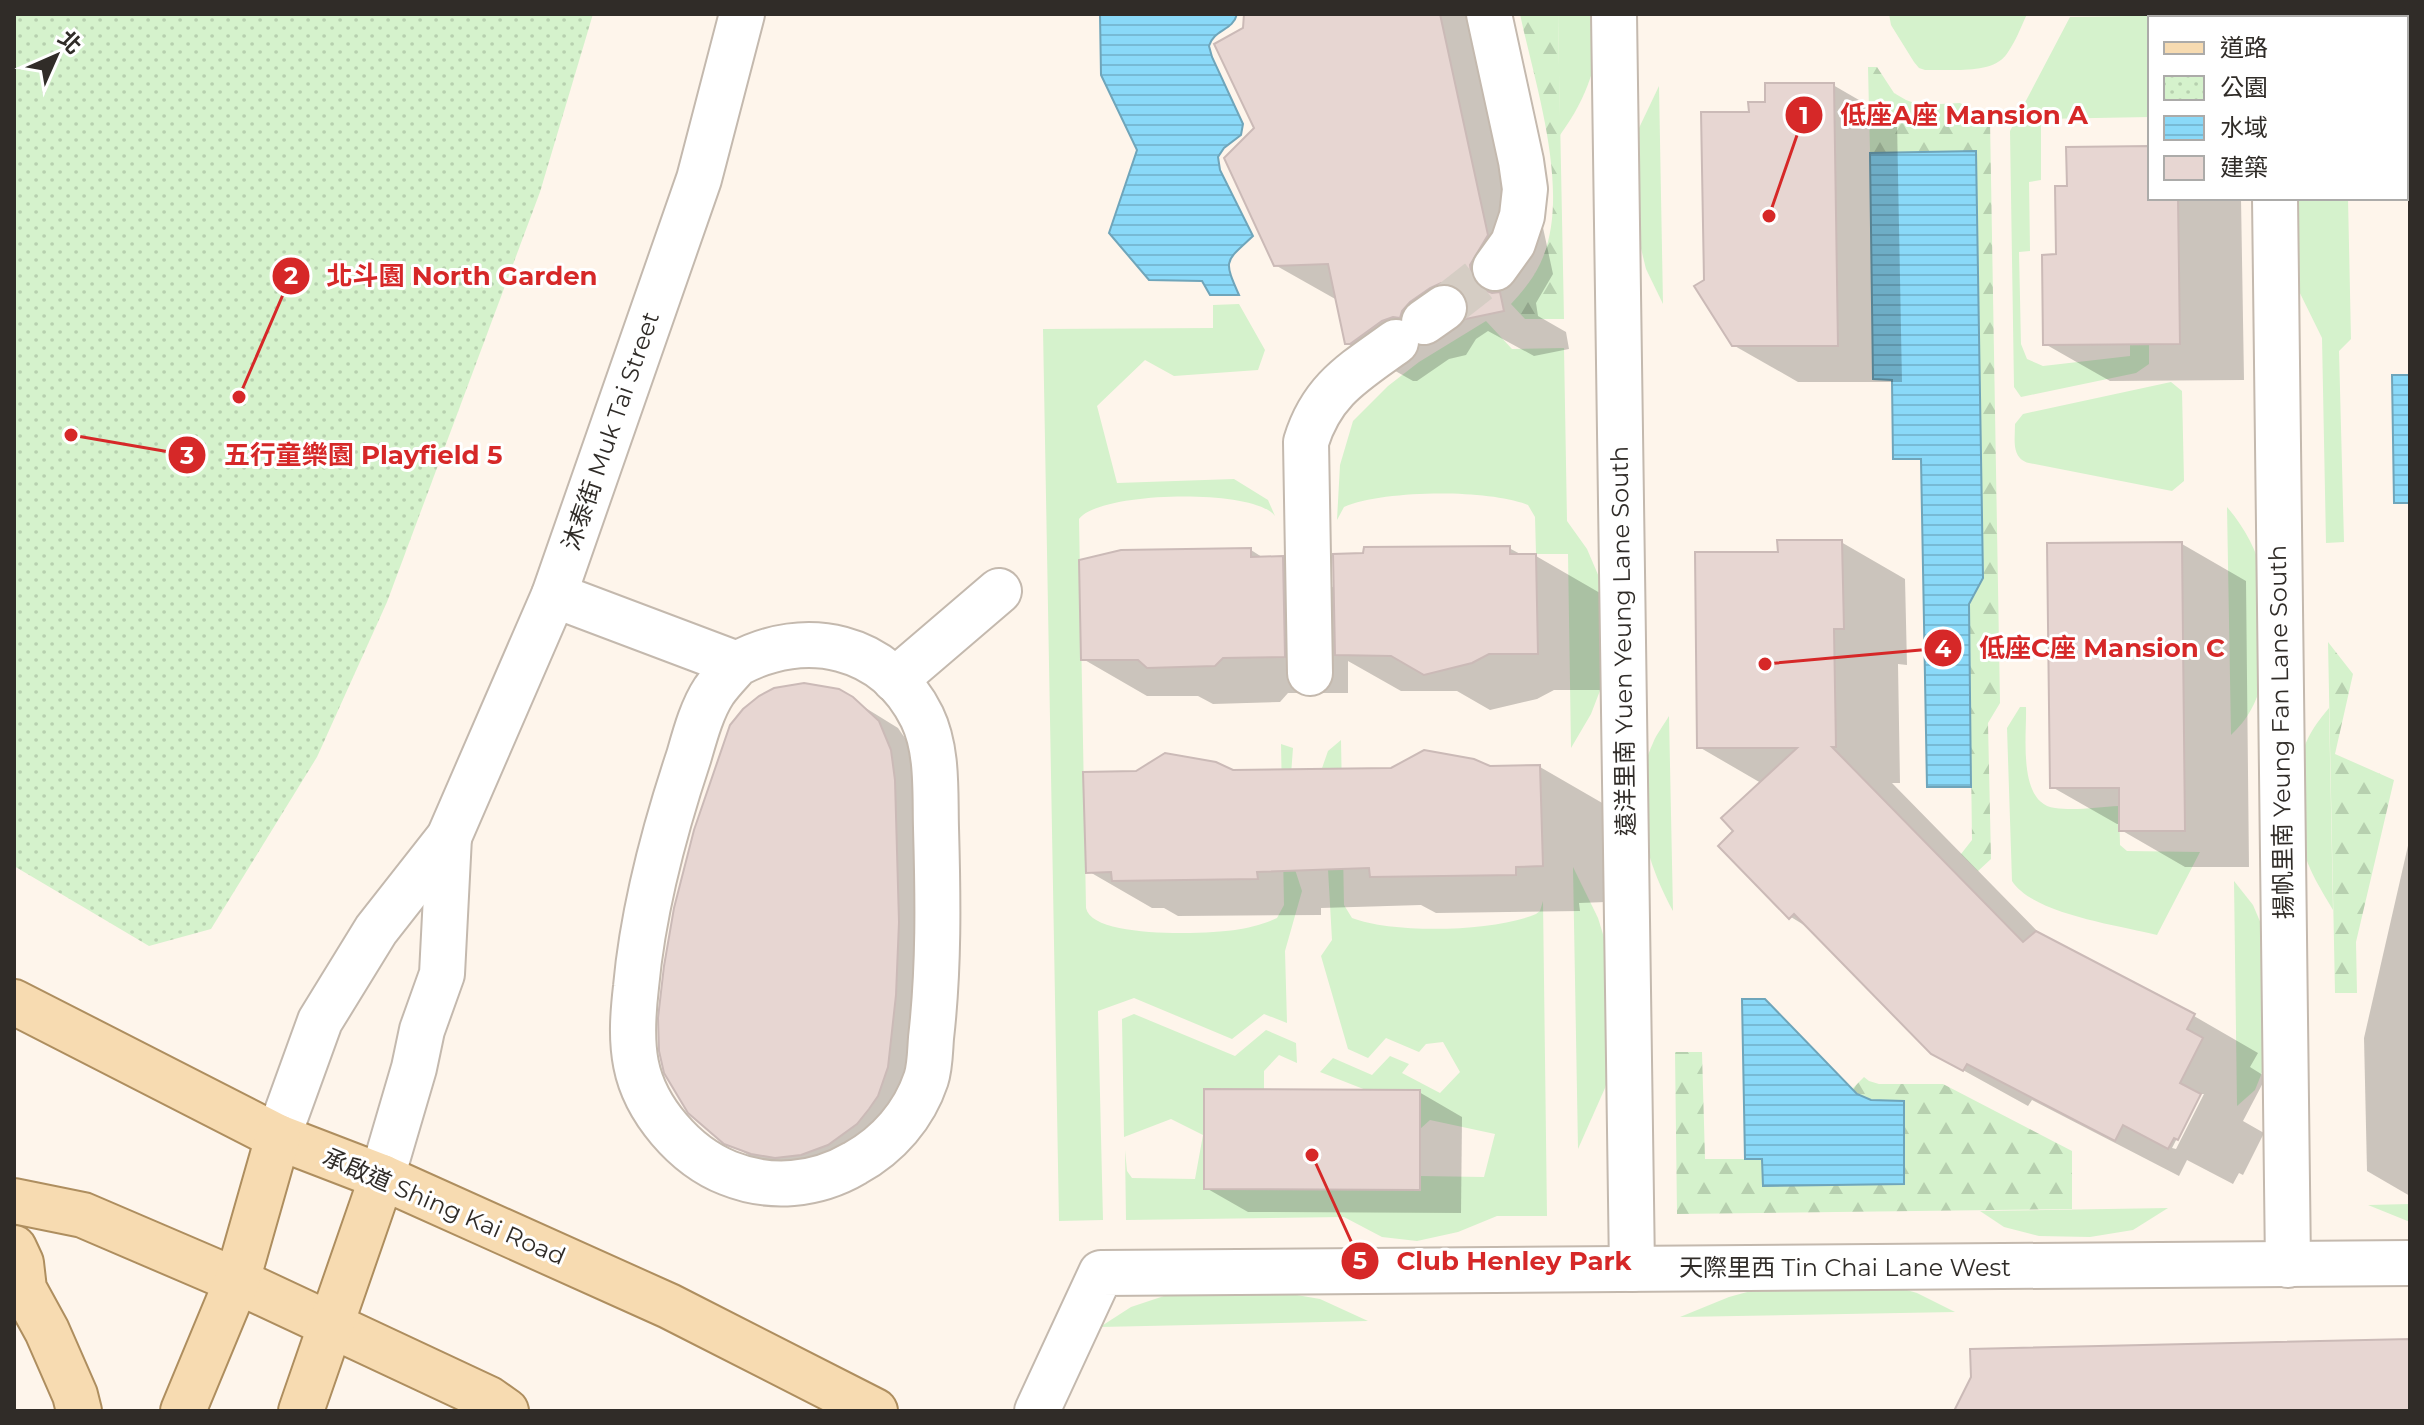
<svg xmlns="http://www.w3.org/2000/svg" width="2424" height="1425" font-family="Montserrat,'Noto Sans TC',sans-serif">
<style>
.grass{fill:#d5f2cc}
.forest{fill:url(#forest-firs)}
.park{fill:url(#park-dots)}
.water{fill:url(#water-rules);stroke:#6fa5ba;stroke-width:2}
.shadow{fill:#0003;fill-rule:evenodd}
.building{fill:#e7d6d2;stroke:#cbbab7;stroke-width:2}
.lines{fill:none;stroke-linecap:round;stroke-linejoin:round}
.minor-tunnel{stroke:#d5cdc4;stroke-width:44;stroke-dasharray:44 22;stroke-linecap:butt}
.minor-casing{stroke:#c4b9ae;stroke-width:48}
.major-casing{stroke:#ae8e5f;stroke-width:48}
.minor{stroke:#fff;stroke-width:44}
.major{stroke:#f7dbb1;stroke-width:44}
.labels{text-anchor:middle;stroke-width:6;stroke-linejoin:round;paint-order:stroke}
.street-label{font-size:24px;fill:#302c28;stroke:#fff}
.leader{fill:none;stroke:#d62828;stroke-width:3}
.callout-dot{fill:#d62828;stroke:#fff;stroke-width:3}
.mark-label{font-size:24px;text-anchor:middle;font-weight:bold;fill:#fff}
.callout-label{font-size:26px;text-anchor:middle;font-weight:bold;fill:#d62828;stroke:#fff;stroke-width:6;stroke-linejoin:round;paint-order:stroke}
</style>
<defs>
<pattern id="forest-firs" width="22" height="20" patternUnits="userSpaceOnUse" patternTransform="scale(2)"><rect width="22" height="20" fill="#d5f2cc"/><path d="M5 1l3.5 6h-7zM16 11l3.5 6h-7z" fill="#b7d0af"/></pattern>
<pattern id="park-dots" width="8" height="8" patternUnits="userSpaceOnUse" patternTransform="scale(2)"><rect width="8" height="8" fill="#d5f2cc"/><path d="M2 2h.1M6 6h.1" fill="none" stroke="#b7d0af" stroke-width="1.8" stroke-linecap="round"/></pattern>
<pattern id="water-rules" width="6" height="5" patternUnits="userSpaceOnUse" patternTransform="scale(2)"><rect width="6" height="5" fill="#8ad9f8"/><path d="M0 2.5h6" fill="none" stroke="#77bad5"/></pattern>
</defs>
<rect width="100%" height="100%" fill="#fef5eb"/>
<g class="grass">
<path d="M 1558,14 L 1601,14 C 1598,63 1589,95 1560,135 Z"/>
<path d="M 1889,14 L 2027,14 C 2021,27 2015,43 2006,55 C 1991,75 1948,69 1925,70 L 1919,68 L 1914,62 L 1891,25 Z"/>
<path d="M 2194,15 L 2194,18 L 2150,18 L 2150,117 L 2041,119 L 2041,180 L 2029,182 L 2030,251 L 2019,252 L 2021,344 L 2027,359 L 2043,366 L 2130,356 L 2130,344 L 2149,343 L 2149,364 L 2136,373 L 2021,397 L 2014,387 L 2010,131 L 2070,17 Z"/>
<path d="M 1659,86 L 1663,304 L 1646,269 L 1637,232 L 1633,162 L 1639,128 Z"/>
<path d="M 2287,198 L 2348,198 L 2351,339 L 2339,351 L 2344,542 L 2326,543 L 2322,338 L 2295,283 Z"/>
<path d="M 1239,304 L 1265,350 L 1258,370 L 1174,376 L 1145,360 L 1097,406 L 1117,483 L 1234,479 L 1268,500 L 1275,516 C 1255,488 1099,491 1079,519 L 1086,908 C 1092,939 1208,934 1235,930 C 1248,928 1265,924 1277,918 L 1284,905 L 1281,744 L 1293,748 L 1286,842 L 1302,891 L 1285,951 L 1287,1023 L 1264,1014 L 1232,1039 L 1134,998 L 1098,1011 L 1103,1220 L 1059,1221 L 1043,329 L 1213,328 L 1213,305 Z"/>
<path d="M 1486,321 L 1512,349 L 1564,348 L 1567,521 L 1587,549 L 1602,584 L 1606,675 L 1591,714 L 1571,748 L 1568,554 L 1536,554 L 1535,517 L 1528,505 C 1487,489 1384,490 1344,507 L 1337,520 L 1340,465 L 1353,421 L 1388,386 L 1419,362 Z"/>
<path d="M 2171,382 L 2182,391 L 2184,481 L 2172,491 L 2029,463 C 2011,458 2015,440 2015,424 L 2023,414 Z"/>
<path d="M 2227,507 C 2245,528 2257,551 2264,578 C 2268,591 2266,608 2266,621 C 2266,665 2265,704 2231,735 Z"/>
<path d="M 2020,707 L 2026,707 C 2027,735 2017,803 2055,808 C 2075,811 2099,807 2119,806 L 2120,845 L 2127,851 L 2200,852 L 2157,935 C 2118,925 2033,914 2012,881 L 2007,728 Z"/>
<path d="M 2329,708 L 2333,910 C 2322,891 2308,870 2303,848 C 2301,836 2301,823 2300,811 C 2297,765 2298,744 2329,708 Z"/>
<path d="M 1669,716 L 1673,911 C 1646,861 1627,798 1653,743 C 1657,733 1664,725 1669,716 Z"/>
<path d="M 1341,740 L 1344,905 L 1352,918 C 1394,934 1494,932 1536,914 L 1540,911 L 1543,901 L 1547,1216 L 1497,1216 L 1458,1232 L 1417,1241 L 1382,1237 L 1344,1217 L 1126,1220 L 1125,1150 L 1127,1171 L 1132,1178 L 1195,1179 L 1203,1135 L 1171,1119 L 1124,1137 L 1122,1019 L 1134,1014 L 1235,1056 L 1266,1030 L 1296,1043 L 1297,1063 L 1279,1055 L 1264,1071 L 1264,1090 L 1204,1089 L 1204,1189 L 1420,1176 L 1484,1177 L 1495,1134 L 1430,1120 L 1420,1129 L 1366,1090 L 1320,1072 L 1333,1058 L 1372,1075 L 1390,1056 L 1409,1064 L 1402,1073 L 1440,1093 L 1460,1072 L 1443,1042 L 1426,1044 L 1419,1052 L 1386,1038 L 1368,1058 L 1348,1049 L 1321,956 L 1332,940 L 1326,834 L 1313,794 L 1328,751 Z"/>
<path d="M 1573,867 L 1598,918 L 1614,970 L 1617,1046 L 1605,1088 L 1578,1149 Z"/>
<path d="M 2234,881 L 2253,905 L 2270,945 L 2265,1065 L 2255,1090 L 2237,1106 Z"/>
<path d="M 2410,1204 L 2410,1222 L 2368,1205 Z"/>
<path d="M 2168,1208 L 2133,1230 L 2090,1237 L 2039,1236 L 2004,1227 L 1980,1211 Z"/>
<path d="M 1886,1284 L 1917,1293 L 1955,1312 L 1680,1317 L 1729,1297 L 1758,1289 Z"/>
<path d="M 1179,1291 L 1279,1292 L 1320,1299 L 1368,1321 L 1100,1327 L 1131,1307 Z"/>
</g>
<g class="forest">
<path d="M 1520,14 L 1558,14 L 1564,319 L 1525,319 L 1511,304 C 1522,292 1533,279 1540,264 C 1573,196 1535,85 1520,14 Z"/>
<path d="M 1868,67 L 1877,67 L 1894,93 L 1906,100 L 1920,105 L 1960,103 L 1990,120 L 2000,703 L 1988,723 L 1991,859 L 1978,871 L 1961,854 L 1972,840 L 1969,604 L 1983,578 L 1975,151 L 1870,153 Z"/>
<path d="M 2328,642 L 2353,674 L 2335,754 L 2394,780 L 2356,942 L 2357,993 L 2335,993 Z"/>
<path d="M 1675,1052 L 1702,1052 L 1705,1159 L 1762,1159 L 1904,1101 C 1885,1101 1866,1103 1852,1089 L 1864,1077 L 1869,1081 L 1879,1084 L 1943,1084 L 2072,1151 L 2072,1209 L 1677,1214 Z"/>
</g>
<path class="park" d="M 14,14 L 593,14 L 540,192 L 387,602 L 317,757 L 211,929 L 149,946 L 14,866 Z"/>
<g class="water">
<path d="M 1100,14 L 1237,14 C 1233,31 1214,29 1209,46 L 1212,57 L 1243,124 L 1241,135 L 1224,148 L 1218,157 L 1220,170 L 1253,236 C 1225,262 1223,259 1239,295 L 1210,295 L 1202,281 L 1149,280 L 1109,233 L 1137,150 L 1101,75 Z"/>
<path d="M 1976,151 L 1983,578 L 1969,604 L 1971,787 L 1927,787 L 1921,459 L 1893,459 L 1892,380 L 1873,379 L 1870,153 Z"/>
<path d="M 2392,375 L 2410,375 L 2410,503 L 2394,503 Z"/>
<path d="M 1742,999 L 1765,999 L 1857,1094 L 1871,1100 L 1904,1101 L 1904,1184 L 1763,1186 L 1762,1159 L 1745,1159 Z"/>
</g>
<g class="shadow">
<path d="M 1250,14 L 1497,14 L 1553,274 L 1536,303 L 1538,316 L 1566,332 L 1569,349 L 1534,356 L 1488,331 L 1476,339 L 1466,355 L 1449,359 L 1417,381 L 1413,381 L 1346,343 L 1337,300 L 1275,265 L 1257,128 L 1255,24 Z"/>
<path d="M 2169,14 L 2210,14 L 2208,18 L 2177,18 Z"/>
<path d="M 1833,85 L 1897,122 L 1902,382 L 1798,382 L 1733,345 L 1706,281 L 1751,114 L 1767,104 Z"/>
<path d="M 2150,148 L 2150,198 L 2241,198 L 2244,380 L 2110,381 L 2045,344 L 2069,188 Z"/>
<path d="M 1841,542 L 1905,579 L 1907,665 L 1898,664 L 1900,783 L 1892,783 L 2043,937 L 2194,1016 L 2258,1053 L 2250,1067 L 2266,1077 L 2243,1121 L 2264,1133 L 2243,1175 L 2239,1173 L 2233,1184 L 2187,1160 L 2179,1176 L 2032,1100 L 2028,1106 L 1932,1053 L 1812,930 L 1791,917 L 1721,846 L 1736,831 L 1761,783 L 1699,747 L 1780,554 ZM 2200,1094 L 2204,1094 L 2176,1149 L 2172,1148 Z"/>
<path d="M 2182,544 L 2246,581 L 2249,867 L 2185,867 L 2121,830 L 2121,824 L 2117,824 L 2052,787 Z"/>
<path d="M 1509,548 L 1524,556 L 1536,556 L 1600,593 L 1601,690 L 1554,690 L 1537,699 L 1490,710 L 1457,691 L 1401,691 L 1348,661 L 1348,693 L 1288,693 L 1280,702 L 1213,704 L 1198,696 L 1147,696 L 1083,659 L 1251,550 L 1265,559 L 1282,558 L 1336,589 Z"/>
<path d="M 838,691 L 898,728 L 916,754 L 918,1085 L 832,1171 L 757,1160 L 726,1142 Z"/>
<path d="M 1540,767 L 1604,804 L 1606,902 L 1579,903 L 1580,911 L 1436,913 L 1421,905 L 1321,908 L 1321,915 L 1178,916 L 1164,908 L 1152,908 L 1088,871 L 1232,772 Z"/>
<path d="M 2410,837 L 2410,1196 L 2367,1171 L 2364,1038 Z"/>
<path d="M 1419,1092 L 1462,1117 L 1461,1213 L 1248,1212 L 1206,1188 Z"/>
</g>
<g class="building">
<path d="M 1244,14 L 1440,14 L 1488,235 L 1470,265 L 1472,278 L 1481,289 L 1492,293 L 1500,292 L 1504,311 L 1466,319 L 1469,307 L 1464,293 L 1454,285 L 1441,283 L 1430,288 L 1410,302 L 1402,311 L 1400,318 L 1393,317 L 1382,321 L 1350,344 L 1345,344 L 1328,264 L 1274,266 L 1224,158 L 1254,128 L 1214,44 L 1243,28 Z"/>
<path d="M 1765,83 L 1834,83 L 1838,346 L 1732,346 L 1694,286 L 1704,280 L 1701,112 L 1749,112 L 1748,102 L 1765,102 Z"/>
<path d="M 2150,146 L 2150,198 L 2178,198 L 2180,344 L 2043,345 L 2042,255 L 2056,254 L 2055,186 L 2067,186 L 2066,147 Z"/>
<path d="M 1777,540 L 1842,540 L 1844,629 L 1834,629 L 1836,747 L 1832,747 L 2023,942 L 2036,931 L 2195,1014 L 2187,1029 L 2203,1038 L 2180,1083 L 2201,1094 L 2178,1140 L 2174,1138 L 2168,1149 L 2123,1125 L 2115,1141 L 1967,1064 L 1963,1071 L 1931,1054 L 1794,914 L 1789,919 L 1718,846 L 1733,831 L 1721,818 L 1797,748 L 1697,748 L 1695,552 L 1778,552 Z"/>
<path d="M 2182,542 L 2185,831 L 2119,831 L 2119,788 L 2050,788 L 2047,543 Z"/>
<path d="M 1510,546 L 1510,554 L 1536,554 L 1538,654 L 1489,654 L 1472,663 L 1424,675 L 1391,656 L 1335,655 L 1333,554 L 1363,553 L 1364,547 Z"/>
<path d="M 1251,548 L 1251,557 L 1283,556 L 1285,657 L 1223,658 L 1215,666 L 1147,668 L 1138,660 L 1081,660 L 1079,560 L 1121,550 Z"/>
<path d="M 804,683 L 839,689 L 853,697 L 879,721 L 891,750 L 895,780 L 899,922 L 896,995 L 888,1067 L 878,1096 L 869,1109 L 857,1124 L 828,1145 L 801,1155 L 775,1158 L 751,1154 L 724,1144 L 688,1113 L 664,1073 L 659,1051 L 658,1018 L 664,966 L 674,908 L 694,830 L 730,725 L 743,709 L 759,696 L 774,688 Z"/>
<path d="M 1424,750 L 1474,759 L 1490,766 L 1540,765 L 1543,866 L 1516,867 L 1516,875 L 1370,877 L 1369,868 L 1257,872 L 1258,879 L 1112,881 L 1111,872 L 1086,873 L 1083,772 L 1136,771 L 1165,753 L 1216,762 L 1233,770 L 1391,768 Z"/>
<path d="M 1204,1089 L 1420,1090 L 1420,1190 L 1204,1189 Z"/>
<path d="M 2410,1339 L 2410,1411 L 1954,1411 L 1971,1377 L 1970,1349 Z"/>
</g>
<g class="lines">
<path class="minor-tunnel" d="M 1444,308 L 1495,268"/>
<g class="minor-casing">
<g id="minor">
<path d="M 1489,14 L 1521,161 L 1525,189 L 1522,216 L 1513,243 L 1495,268"/>
<path d="M 1614,14 L 1632,1269"/>
<path d="M 2272,14 L 2272,18"/>
<path d="M 2275,198 L 2288,1265"/>
<path d="M 1424,322 L 1444,308"/>
<path d="M 554,595 L 737,664 C 730,672 721,681 714,691 C 702,709 695,735 689,756 C 664,831 643,909 636,987 C 633,1013 631,1039 636,1064 C 645,1110 685,1156 728,1173 C 770,1190 816,1186 855,1163 C 888,1145 914,1115 926,1079 C 930,1067 930,1051 931,1038 C 939,968 938,898 936,828 C 935,792 938,750 922,717 C 886,644 805,627 737,664"/>
<path d="M 1310,673 L 1306,442 C 1322,390 1353,373 1396,342"/>
<path d="M 895,680 L 999,591"/>
<path d="M 278,1137 L 320,1021 L 376,930 L 449,837 L 554,595 L 699,179 L 742,14"/>
<path d="M 382,1177 L 414,1068 L 422,1030 L 442,974 L 449,837"/>
<path d="M 1037,1411 L 1101,1273 L 2410,1263"/>
</g>
</g>
<g class="major-casing">
<g id="major">
<path d="M 14,1002 L 278,1137 L 382,1177 L 669,1306 L 875,1411"/>
<path d="M 14,1201 L 83,1215 L 237,1281 L 489,1399 L 506,1411"/>
<path d="M 14,1248 L 21,1263 L 24,1289 L 47,1331 L 75,1395 L 79,1411"/>
<path d="M 183,1411 L 237,1281 L 278,1137"/>
<path d="M 301,1411 L 382,1177"/>
</g>
</g>
<use href="#minor" class="minor"/>
<use href="#major" class="major"/>
</g>
<g class="labels">
<g class="street-label">
<text transform="translate(611 431) rotate(-71)" y="8">沐泰街 Muk Tai Street</text>
<text transform="translate(1623 641) rotate(-91)" y="8">遠洋里南 Yuen Yeung Lane South</text>
<text transform="translate(2281 732) rotate(-91)" y="8">揚帆里南 Yeung Fan Lane South</text>
<text transform="translate(444 1207) rotate(23)" y="8">承啟道 Shing Kai Road</text>
<text x="1845" y="1276">天際里西 Tin Chai Lane West</text>
</g>
</g>
<path class="leader" d="M1769 216L1804 115M239 397L291 276M71 435L187 455M1765 664L1943 648M1312 1155L1360 1261"/>
<g class="callout-dot">
<circle cx="1769" cy="216" r="8"/>
<circle cx="239" cy="397" r="8"/>
<circle cx="71" cy="435" r="8"/>
<circle cx="1765" cy="664" r="8"/>
<circle cx="1312" cy="1155" r="8"/>
<circle cx="1804" cy="115" r="20"/>
<circle cx="291" cy="276" r="20"/>
<circle cx="187" cy="455" r="20"/>
<circle cx="1943" cy="648" r="20"/>
<circle cx="1360" cy="1261" r="20"/>
</g>
<g class="mark-label">
<text x="1804" y="124">1</text>
<text x="291" y="284">2</text>
<text x="187" y="464">3</text>
<text x="1943" y="657">4</text>
<text x="1360" y="1269">5</text>
</g>
<g class="callout-label">
<text x="1964" y="124">低座A座 Mansion A</text>
<text x="462" y="285">北斗園 North Garden</text>
<text x="363" y="464">五行童樂園 Playfield 5</text>
<text x="2102" y="657">低座C座 Mansion C</text>
<text x="1514" y="1270">Club Henley Park</text>
</g>
<rect width="2424" height="1425" fill="none" stroke="#302c28" stroke-width="32"/>
<rect x="2148" y="16" width="260" height="184" fill="#ffffff" stroke="#acaba9" stroke-width="2"/>
<rect x="2164" y="42" width="40" height="12" fill="#f7dbb1" stroke="#acaba9" stroke-width="2"/>
<text x="2220" y="56" font-size="24" fill="#302c28">道路</text>
<rect x="2164" y="76" width="40" height="24" fill="url(#park-dots)" stroke="#acaba9" stroke-width="2"/>
<text x="2220" y="96" font-size="24" fill="#302c28">公園</text>
<rect x="2164" y="116" width="40" height="24" fill="url(#water-rules)" stroke="#acaba9" stroke-width="2"/>
<text x="2220" y="136" font-size="24" fill="#302c28">水域</text>
<rect x="2164" y="156" width="40" height="24" fill="#e7d6d2" stroke="#acaba9" stroke-width="2"/>
<text x="2220" y="176" font-size="24" fill="#302c28">建築</text>
<g transform="translate(56 56) rotate(45)" stroke="#ffffff" stroke-width="6" paint-order="stroke">
<path d="M0-6L14 30L0 20L-14 30Z" fill="#302c28"/>
<text y="-12" font-size="22" font-weight="bold" text-anchor="middle" fill="#302c28">北</text>
</g>
</svg>
